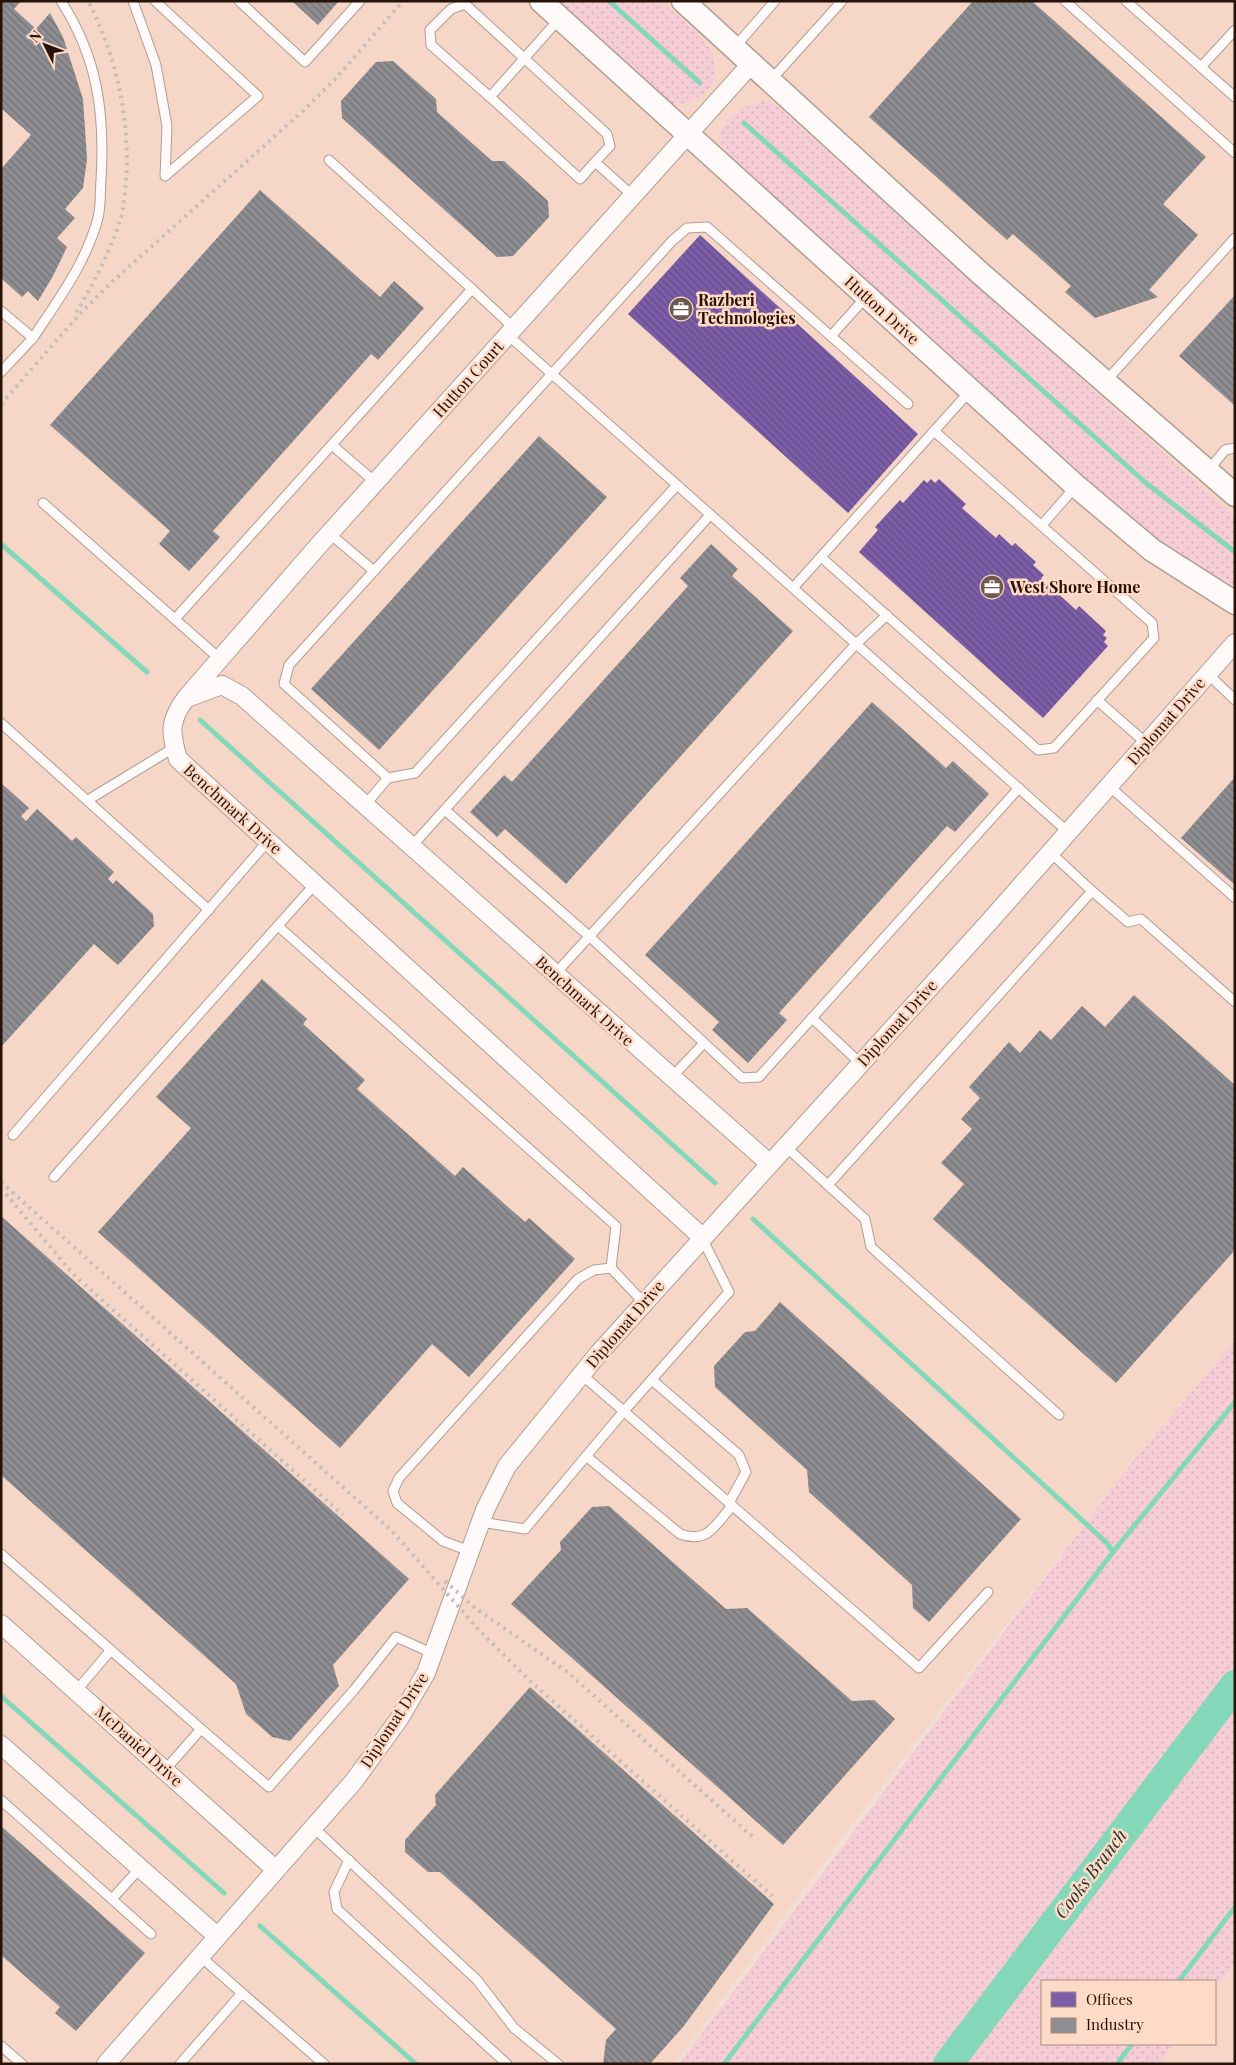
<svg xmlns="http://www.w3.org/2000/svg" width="1236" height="2065" font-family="'Playfair Display',serif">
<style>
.built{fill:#f6d7c7}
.grass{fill:url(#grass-dots)}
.offices{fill:url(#offices-back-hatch)}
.industry{fill:url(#industry-back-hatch)}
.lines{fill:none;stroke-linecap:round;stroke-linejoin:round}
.stream{stroke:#84d8b9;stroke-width:5}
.river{stroke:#84d8b9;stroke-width:30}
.service-casing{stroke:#b09d93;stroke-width:11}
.minor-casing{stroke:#b09d93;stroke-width:20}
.tertiary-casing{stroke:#b09d93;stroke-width:25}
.service{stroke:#fdfaf9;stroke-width:9}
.minor{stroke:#fdfaf9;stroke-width:18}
.tertiary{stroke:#fdfaf9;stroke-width:22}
.rail{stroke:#c2bdba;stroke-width:4;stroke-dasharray:2.5 5;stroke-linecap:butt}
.labels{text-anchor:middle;stroke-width:5;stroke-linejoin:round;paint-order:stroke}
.poi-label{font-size:16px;font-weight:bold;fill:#261206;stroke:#fedac7;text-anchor:start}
.street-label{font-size:16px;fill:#261206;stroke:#fedac7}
.water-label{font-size:18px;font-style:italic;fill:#153027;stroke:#fedac7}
</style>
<defs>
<pattern id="grass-dots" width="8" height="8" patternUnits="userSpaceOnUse" patternTransform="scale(1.25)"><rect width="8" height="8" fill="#f6ccd7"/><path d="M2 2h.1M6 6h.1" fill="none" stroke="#d3aeb7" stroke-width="1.8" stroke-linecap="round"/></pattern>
<pattern id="offices-back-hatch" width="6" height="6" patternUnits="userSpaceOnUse" patternTransform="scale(1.25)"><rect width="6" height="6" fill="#7b5ea7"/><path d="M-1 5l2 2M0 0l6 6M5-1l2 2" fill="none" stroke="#654c86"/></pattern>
<pattern id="industry-back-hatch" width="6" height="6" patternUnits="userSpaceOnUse" patternTransform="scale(1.25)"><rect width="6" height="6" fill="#8d8d92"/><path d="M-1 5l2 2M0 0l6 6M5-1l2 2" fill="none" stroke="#737275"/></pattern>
</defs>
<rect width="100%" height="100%" fill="#f1ded4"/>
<g class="built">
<path d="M 1,1 L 1235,1 L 1235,1340 L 1122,1475 L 861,1813 L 674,2064 L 1,2064 Z"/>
<path d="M 1235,1962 L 1235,2064 L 1159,2064 L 1174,2044 L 1215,2044 L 1215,1988 Z"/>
</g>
<g class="grass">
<path d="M 551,1 L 660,1 C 683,21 735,54 708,89 C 699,100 684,105 671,105 Z"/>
<path d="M 766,101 L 778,107 L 1235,517 L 1235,585 L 1193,566 L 1152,538 L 1102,497 L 738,166 C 733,161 726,155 723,148 C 712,120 744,104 766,101 Z"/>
<path d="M 1235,1340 L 1235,1962 L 1215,1988 L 1215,1981 L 1042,1981 L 1042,2044 L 1174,2044 L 1159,2064 L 679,2064 L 1122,1475 Z"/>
</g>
<g class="offices">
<path d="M 700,235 L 918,434 L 848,513 L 628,314 Z"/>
<path d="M 931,479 L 935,483 L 939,479 L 966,504 L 962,508 L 996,538 L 999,534 L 1012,546 L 1015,543 L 1036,562 L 1033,565 L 1044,575 L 1041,578 L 1076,610 L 1079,606 L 1106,631 L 1103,635 L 1107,638 L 1104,642 L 1108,646 L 1043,718 L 859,552 L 878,530 L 875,527 L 900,500 L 903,503 L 924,480 L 927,483 Z"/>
</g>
<g class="industry">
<path d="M 1,1 L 21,1 L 14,9 L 36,29 L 50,13 L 63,37 L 83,99 L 87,159 L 83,188 L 65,209 L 75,218 L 57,238 L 67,247 L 53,276 L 38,301 L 28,291 L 22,297 L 1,278 L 1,169 L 31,135 L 1,108 Z"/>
<path d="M 292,1 L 339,1 L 318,25 Z"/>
<path d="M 973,1 L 1032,1 L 1206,157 L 1163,204 L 1198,235 L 1149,290 L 1158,297 L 1095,318 L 1065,292 L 1071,286 L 1013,234 L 1007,240 L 869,117 Z"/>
<path d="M 393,61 L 436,99 L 437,112 L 492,161 L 504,161 L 548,201 L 549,217 L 513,256 L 497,257 L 342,118 L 341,101 L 376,62 Z"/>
<path d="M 260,190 L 380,297 L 394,281 L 424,308 L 378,360 L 371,354 L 213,531 L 220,537 L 189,571 L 159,544 L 170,531 L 50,425 Z"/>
<path d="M 1235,295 L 1235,406 L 1179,356 Z"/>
<path d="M 539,436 L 607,497 L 379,750 L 311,689 Z"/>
<path d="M 711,544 L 738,569 L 732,576 L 793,631 L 566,884 L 505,829 L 497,837 L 470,812 L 504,775 L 512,782 L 688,586 L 680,578 Z"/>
<path d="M 872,702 L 946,768 L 953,761 L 989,794 L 955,832 L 947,826 L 779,1013 L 787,1020 L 748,1063 L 712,1030 L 719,1022 L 645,955 Z"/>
<path d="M 1235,777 L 1235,885 L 1181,838 Z"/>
<path d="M 1,783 L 29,808 L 21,816 L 26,821 L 37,809 L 72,841 L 76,837 L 114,872 L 108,879 L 113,884 L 116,880 L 153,914 L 154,926 L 118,965 L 94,944 L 1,1047 Z"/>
<path d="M 262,979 L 307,1019 L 303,1024 L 365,1080 L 357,1089 L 455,1176 L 463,1167 L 525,1222 L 529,1218 L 575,1259 L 469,1377 L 432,1344 L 340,1448 L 98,1232 L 191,1128 L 156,1097 Z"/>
<path d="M 1134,995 L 1235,1085 L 1235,1250 L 1116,1383 L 933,1219 L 964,1184 L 941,1163 L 972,1129 L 961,1119 L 980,1098 L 969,1087 L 1009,1042 L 1020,1053 L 1040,1030 L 1051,1040 L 1082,1006 L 1105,1027 Z"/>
<path d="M 1,1216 L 409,1579 L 333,1665 L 339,1686 L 290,1741 L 272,1737 L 246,1714 L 236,1684 L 1,1475 Z"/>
<path d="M 780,1302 L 1021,1519 L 929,1622 L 913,1608 L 912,1585 L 809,1492 L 807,1470 L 715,1387 L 714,1366 L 745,1332 L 755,1331 Z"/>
<path d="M 609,1506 L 726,1609 L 747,1608 L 852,1701 L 874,1700 L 895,1719 L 783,1845 L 511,1604 L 561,1550 L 560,1542 L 592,1507 Z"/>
<path d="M 530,1687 L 774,1904 L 683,2027 L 650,2064 L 603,2064 L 606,2040 L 616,2029 L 440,1872 L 428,1872 L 405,1852 L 405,1840 L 436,1805 L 435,1795 Z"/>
<path d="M 1,1826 L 145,1953 L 76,2031 L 55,2013 L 60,2007 L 1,1955 Z"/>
</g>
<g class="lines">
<g class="stream">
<path d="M 609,1 L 700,83"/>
<path d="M 744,123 L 1146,483 L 1235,552"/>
<path d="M 1,544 L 147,672"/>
<path d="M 200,720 L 715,1183"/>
<path d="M 753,1219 L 1107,1543 L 1113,1552"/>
<path d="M 1,1696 L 224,1893"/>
<path d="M 260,1926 L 416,2064"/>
<path d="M 1179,1981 L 1235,1907"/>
<path d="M 724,2064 L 1113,1552 L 1235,1402"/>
<path d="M 1117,2064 L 1132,2044"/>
</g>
<path class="river" d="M 948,2064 L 1235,1685"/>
<g class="service-casing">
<g id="service">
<path d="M 133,1 L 156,65 L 167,126 L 165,176 L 258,96 L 155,1"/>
<path d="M 239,1 L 305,62 L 360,1"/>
<path d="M 1065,1 L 1235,153"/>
<path d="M 1126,1 L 1235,97"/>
<path d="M 560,18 L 490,97 L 580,179 L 595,162 L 633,196"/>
<path d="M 735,47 L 775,1"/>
<path d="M 1201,67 L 1235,30"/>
<path d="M 771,80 L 842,1"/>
<path d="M 490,97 L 431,45 L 430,30 L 451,9 L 465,4 L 607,134 L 610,146 L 595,162"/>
<path d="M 329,160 L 472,289"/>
<path d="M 1,311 L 33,338 L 1,372"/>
<path d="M 508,335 L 1068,832"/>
<path d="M 831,336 L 866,297"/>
<path d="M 33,338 C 58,300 86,263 98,218 C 101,206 100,192 101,180 C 105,114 98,58 61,1"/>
<path d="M 1106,381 L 1235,238"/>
<path d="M 332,445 L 375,482"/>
<path d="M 1208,471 L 1225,450 L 1235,448"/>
<path d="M 677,485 L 415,773 L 388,778 L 284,684 L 289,665 L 672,241 L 687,228 L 707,227 L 908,404"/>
<path d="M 43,503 L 220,659"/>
<path d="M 1042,525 L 1076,486"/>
<path d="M 329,533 L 374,571"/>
<path d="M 821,557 L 1038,750 L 1054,748 L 1154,638 L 1152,623 L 934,431"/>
<path d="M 793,588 L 970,391"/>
<path d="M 175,619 L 472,289 L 514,328"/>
<path d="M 1208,674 L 1235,700"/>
<path d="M 1097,700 L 1146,743"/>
<path d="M 1,723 L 209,910"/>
<path d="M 1109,786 L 1235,898"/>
<path d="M 88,800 L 175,747"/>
<path d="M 365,805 L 388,778"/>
<path d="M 445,810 L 589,936 L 742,1078 L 759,1077 L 1019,788"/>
<path d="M 412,846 L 710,515"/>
<path d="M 1050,852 L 1092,891"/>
<path d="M 278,926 L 616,1226 L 611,1268 L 644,1303"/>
<path d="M 555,974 L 856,644 L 887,615"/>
<path d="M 812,1018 L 860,1063"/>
<path d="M 672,1077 L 704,1043"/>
<path d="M 13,1135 L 268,841"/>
<path d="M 785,1146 L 865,1219 L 871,1247 L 1059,1415"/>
<path d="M 54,1177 L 315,884"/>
<path d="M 828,1185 L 1092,891 L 1128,922 L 1141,919 L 1235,1002"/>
<path d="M 581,1374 L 919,1668 L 988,1592"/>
<path d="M 652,1380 L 739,1455 L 746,1472 L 729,1503"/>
<path d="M 586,1456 L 680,1534 C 708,1544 715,1525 732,1506"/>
<path d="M 481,1522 L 525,1529 L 624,1411 L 729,1292 L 702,1238"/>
<path d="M 472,1552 L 443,1541 L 397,1503 L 393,1491 L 399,1478 L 578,1279 L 594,1270 L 611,1268"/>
<path d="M 1,1554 L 201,1729"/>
<path d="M 77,1690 L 111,1650"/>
<path d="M 165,1770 L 201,1729 L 269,1787 L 354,1690 L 396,1637 L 434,1654"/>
<path d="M 1,1800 L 151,1934"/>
<path d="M 313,1827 L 477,1980 L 514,2028 L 558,2064"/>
<path d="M 349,1860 L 334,1892 L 337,1909 L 507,2064"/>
<path d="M 112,1899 L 140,1868"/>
<path d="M 242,1993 L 324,2064"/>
<path d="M 1,2046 L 22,2064"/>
<path d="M 180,2064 L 242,1993 L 200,1956"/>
</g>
</g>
<g class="minor-casing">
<g id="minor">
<path d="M 187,698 L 222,685 L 242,696 L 769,1163"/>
<path d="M 702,1237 L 178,759 C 170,732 169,721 186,698 L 319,545 L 752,63"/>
<path d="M 1,1624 L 275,1869"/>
<path d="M 1,1745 L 217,1936"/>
<path d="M 106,2064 L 354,1781 L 399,1719 L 426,1673 L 485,1510 L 507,1466 L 599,1353 L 989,922 L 1235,643"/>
</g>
</g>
<g class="tertiary-casing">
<g id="tertiary">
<path d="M 541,1 L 1076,486 L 1152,550 L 1235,603"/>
<path d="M 683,1 L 980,273 L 1235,495"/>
</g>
</g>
<use href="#service" class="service"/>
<use href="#minor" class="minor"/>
<use href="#tertiary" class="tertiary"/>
<g class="rail">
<path d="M 76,312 C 91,290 119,234 123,208 C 134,137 121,65 88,1"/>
<path d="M 1,404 L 78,316 L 112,282 L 304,110 L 338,76 L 403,1"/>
<path d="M 1,1182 L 391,1530 L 479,1630 L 529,1680 L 772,1896"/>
<path d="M 6,1194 L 73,1274 L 343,1515"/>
<path d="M 445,1581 L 475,1608 L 566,1671 L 753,1837"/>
</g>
</g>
<defs>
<g id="office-disc" transform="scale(1.25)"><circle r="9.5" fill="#6d594e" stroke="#fedac7"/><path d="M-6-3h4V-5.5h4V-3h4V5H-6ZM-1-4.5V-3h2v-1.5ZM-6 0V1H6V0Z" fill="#fff"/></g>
</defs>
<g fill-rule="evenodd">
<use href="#office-disc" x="681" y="309"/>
<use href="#office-disc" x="992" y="587"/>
</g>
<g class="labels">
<g class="poi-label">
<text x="698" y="306">Razberi<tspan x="698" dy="18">Technologies</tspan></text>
<text x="1010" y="593">West Shore Home</text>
</g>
<g class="street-label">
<text transform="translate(882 310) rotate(42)" y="6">Hutton Drive</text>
<text transform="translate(468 379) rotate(-48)" y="6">Hutton Court</text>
<text transform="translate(1166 721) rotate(-49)" y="6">Diplomat Drive</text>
<text transform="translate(233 809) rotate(42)" y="6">Benchmark Drive</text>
<text transform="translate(585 1001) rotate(42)" y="6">Benchmark Drive</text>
<text transform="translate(897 1023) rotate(-48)" y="6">Diplomat Drive</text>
<text transform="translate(625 1324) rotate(-49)" y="6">Diplomat Drive</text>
<text transform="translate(394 1720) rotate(-57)" y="6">Diplomat Drive</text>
<text transform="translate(139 1746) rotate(42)" y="6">McDaniel Drive</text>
</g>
<g class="water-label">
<text transform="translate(1091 1874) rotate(-53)" y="6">Cooks Branch</text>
</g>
</g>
<rect width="1236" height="2065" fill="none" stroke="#261206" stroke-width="5"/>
<rect x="1041" y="1980" width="175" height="65" fill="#fedac7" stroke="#a88a7a"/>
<rect x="1051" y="1992" width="25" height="15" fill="#7b5ea7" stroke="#a88a7a"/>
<text x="1086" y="2005" font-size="15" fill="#261206">Offices</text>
<rect x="1051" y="2018" width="25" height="15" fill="#8d8d92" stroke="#a88a7a"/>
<text x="1086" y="2030" font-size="15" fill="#261206">Industry</text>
<g transform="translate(45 45) rotate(312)" stroke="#fedac7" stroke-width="4" paint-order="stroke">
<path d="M0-4L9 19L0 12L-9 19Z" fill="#261206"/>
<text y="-8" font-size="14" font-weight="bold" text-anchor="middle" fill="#261206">N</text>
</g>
</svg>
